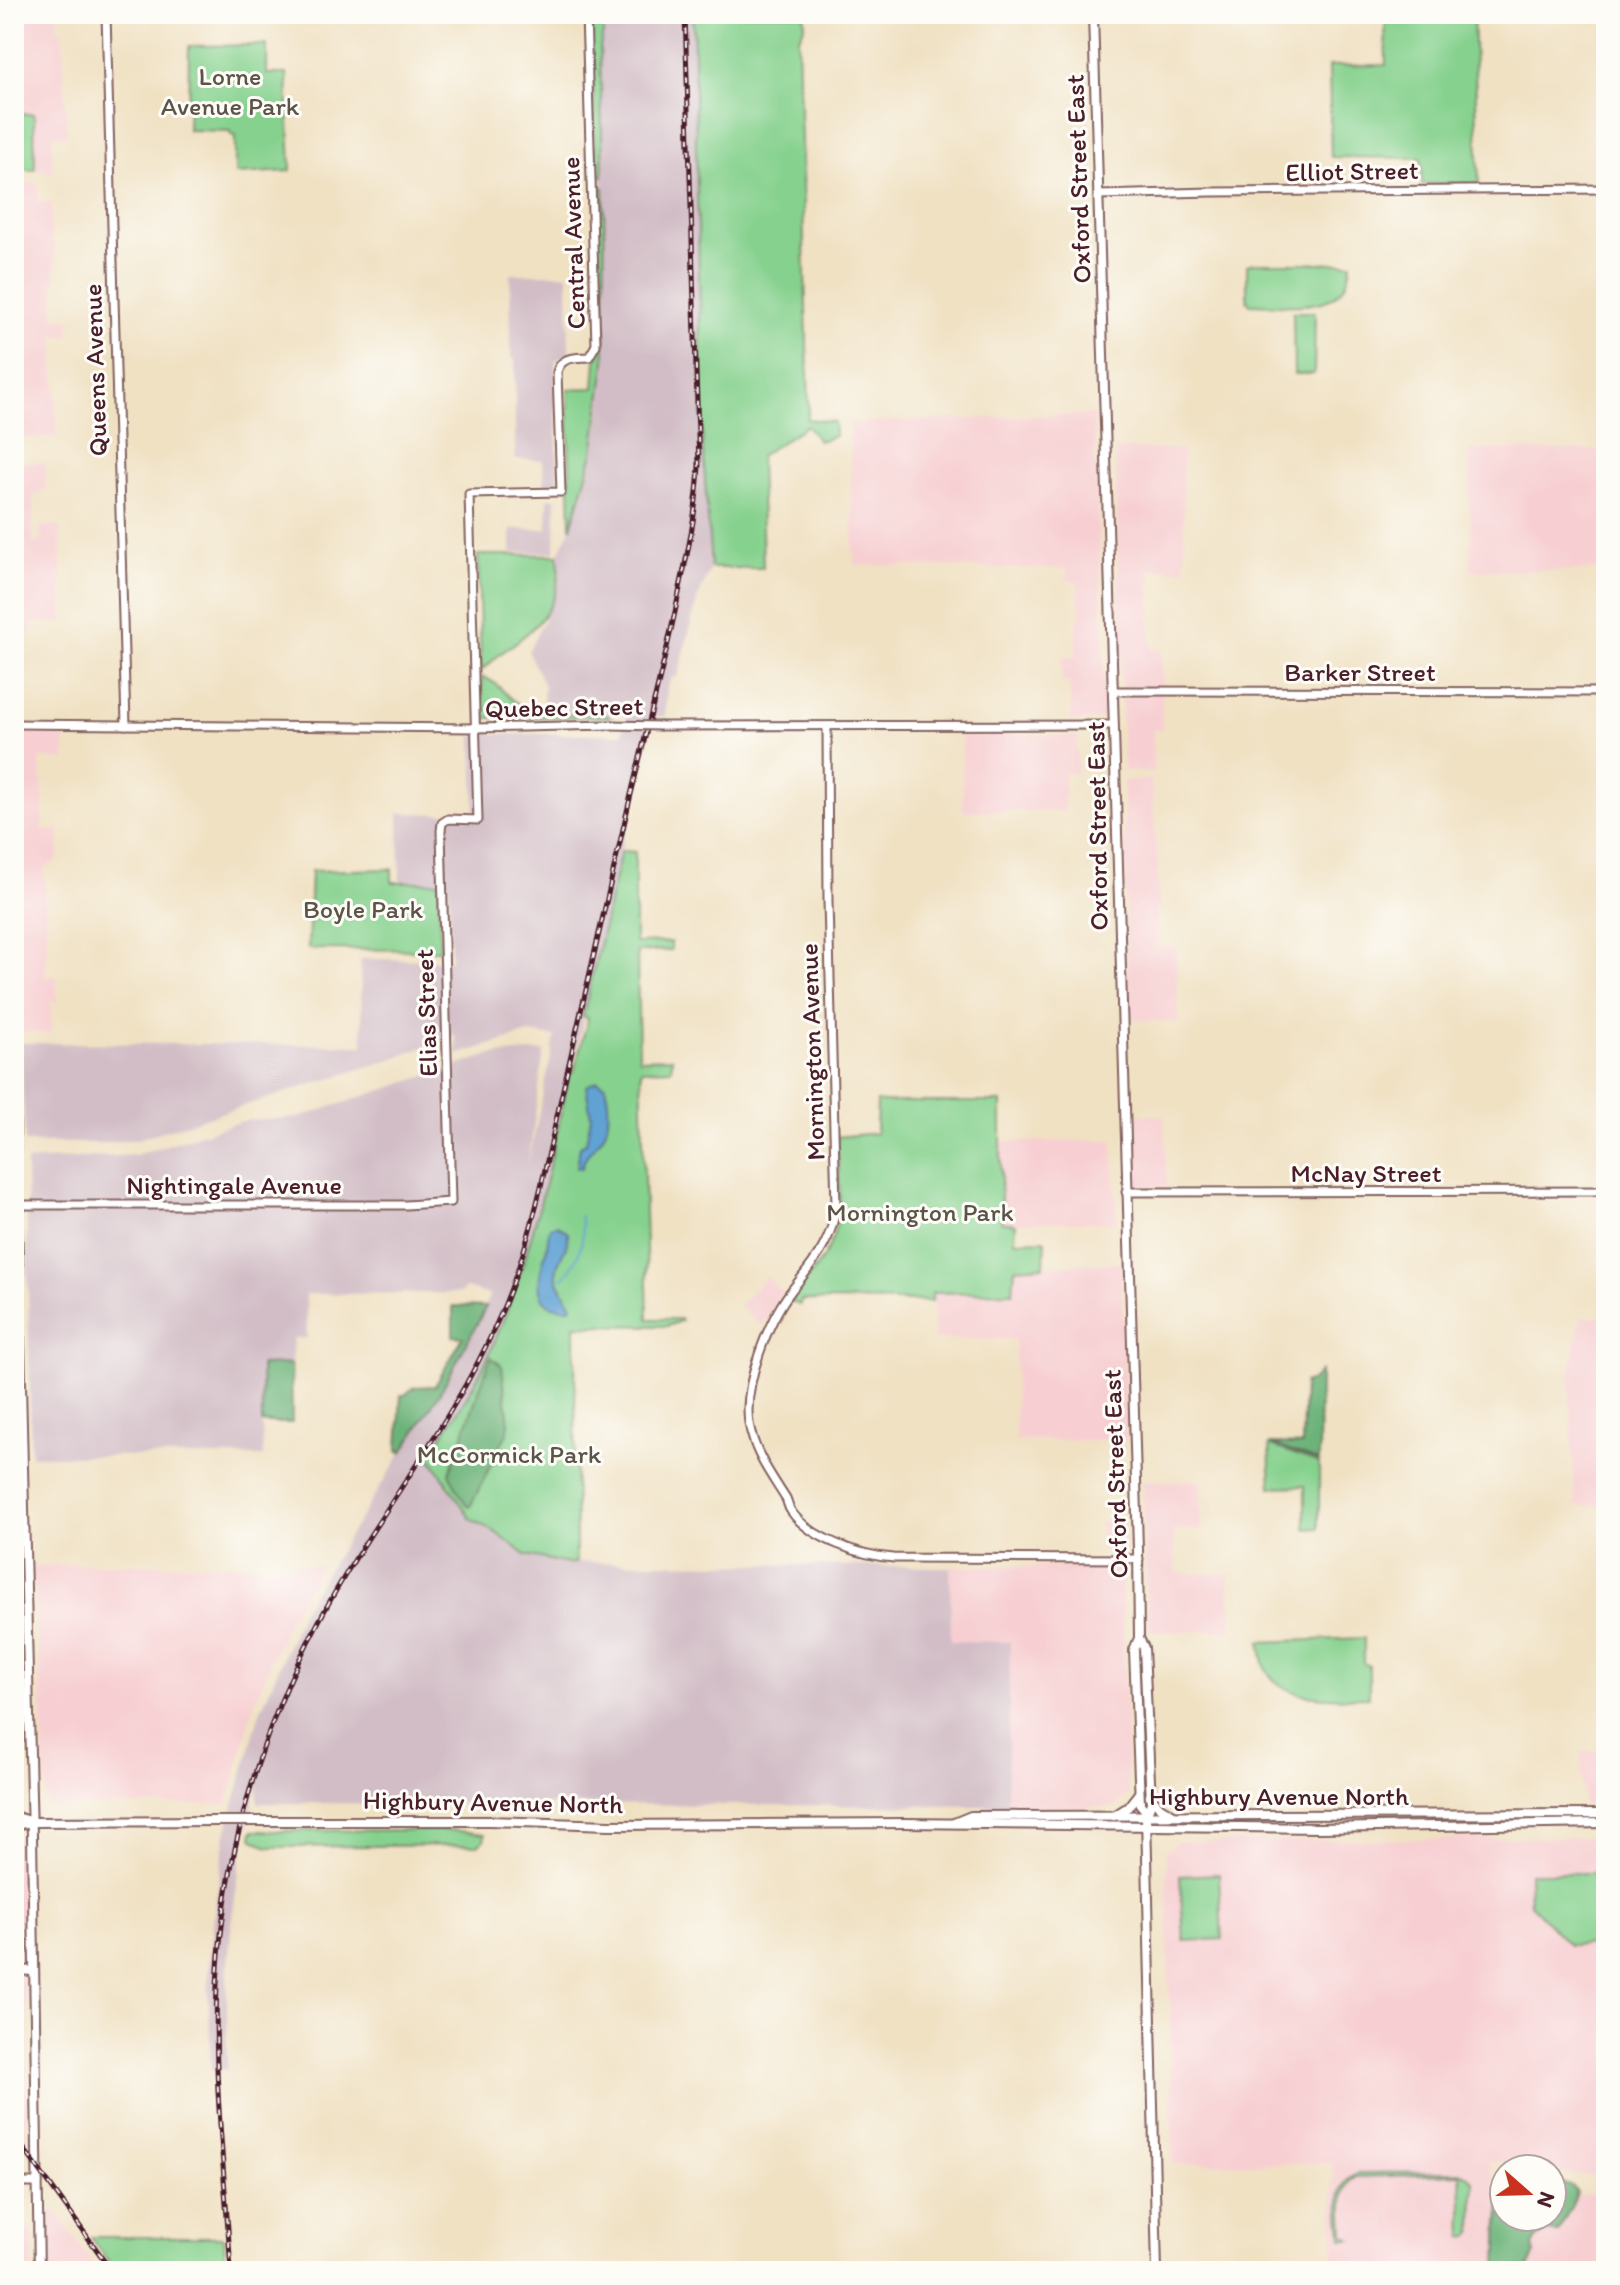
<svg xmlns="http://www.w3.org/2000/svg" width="1620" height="2285" font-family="Itim,sans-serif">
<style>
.built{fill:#f7cfd2}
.industrial{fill:#d2bdc6}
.green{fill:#86d18e;stroke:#68785c;stroke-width:2}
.forest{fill:#6cb379;stroke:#5b6952;stroke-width:2}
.water{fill:#61a2d4;stroke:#566080;stroke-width:2}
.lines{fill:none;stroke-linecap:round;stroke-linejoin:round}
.stream{stroke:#61a2d4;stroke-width:2}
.minor-casing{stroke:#846360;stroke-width:11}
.major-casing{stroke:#846360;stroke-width:12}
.minor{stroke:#fff;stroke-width:7}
.major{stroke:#fff;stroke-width:8}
.rail-casing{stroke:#4a1f2b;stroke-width:5}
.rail{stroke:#fdfcf7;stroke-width:2;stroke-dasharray:6;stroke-linecap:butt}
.minor-bridge-casing{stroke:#846360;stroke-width:11;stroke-linecap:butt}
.major-bridge-casing{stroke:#846360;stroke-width:12;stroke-linecap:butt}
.minor-bridge{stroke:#fff;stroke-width:7}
.major-bridge{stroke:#fff;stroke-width:8}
.labels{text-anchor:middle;stroke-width:6;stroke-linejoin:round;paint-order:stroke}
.park-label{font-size:26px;fill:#5c5449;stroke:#fdfcf7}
.street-label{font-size:26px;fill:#4a1f2b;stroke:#fdfcf7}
</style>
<rect width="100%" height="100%" fill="#fdfcf7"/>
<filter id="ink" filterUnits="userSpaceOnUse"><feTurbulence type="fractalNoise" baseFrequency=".0125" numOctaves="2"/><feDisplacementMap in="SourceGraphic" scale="16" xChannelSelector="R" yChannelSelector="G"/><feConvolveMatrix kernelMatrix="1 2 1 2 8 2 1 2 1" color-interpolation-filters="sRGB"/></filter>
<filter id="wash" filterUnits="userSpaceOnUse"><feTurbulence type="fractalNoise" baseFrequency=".006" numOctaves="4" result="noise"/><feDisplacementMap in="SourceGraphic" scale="32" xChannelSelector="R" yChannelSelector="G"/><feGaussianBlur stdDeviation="1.8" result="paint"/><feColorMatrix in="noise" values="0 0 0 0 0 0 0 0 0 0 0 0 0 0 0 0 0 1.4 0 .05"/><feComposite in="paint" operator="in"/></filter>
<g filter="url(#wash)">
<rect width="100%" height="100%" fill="#f0e1c3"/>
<g class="built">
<path d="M 14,14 L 57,14 L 57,30 L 62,30 L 67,135 L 52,136 L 53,174 L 35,170 L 34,115 L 14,114 Z"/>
<path d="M 14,182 L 38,182 L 38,202 L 52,203 L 51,243 L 55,243 L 54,318 L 70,319 L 69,336 L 54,336 L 57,437 L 14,437 Z"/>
<path d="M 1094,414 L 1106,718 L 1071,722 L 1070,682 L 1062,682 L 1062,658 L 1076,657 L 1076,625 L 1080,619 L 1078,581 L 1067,580 L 1067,569 L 854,565 L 849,423 Z"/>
<path d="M 1115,449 L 1182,449 L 1185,569 L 1150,569 L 1151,650 L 1162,650 L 1162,729 L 1153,730 L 1153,772 L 1123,770 Z"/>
<path d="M 1469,450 L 1606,450 L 1606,570 L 1471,571 Z"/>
<path d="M 14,462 L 45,463 L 46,489 L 33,496 L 33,543 L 41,542 L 40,526 L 60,526 L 63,623 L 32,622 L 31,633 L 14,634 Z"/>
<path d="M 65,729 L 65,760 L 39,757 L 43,792 L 43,830 L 59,830 L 58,860 L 44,867 L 47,951 L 45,977 L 57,977 L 57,1001 L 51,1001 L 51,1033 L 21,1032 L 14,732 Z"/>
<path d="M 962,734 L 1077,736 L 1078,773 L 1064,773 L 1064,811 L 963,811 Z"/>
<path d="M 1151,780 L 1160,906 L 1157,907 L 1156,947 L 1176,947 L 1178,1022 L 1128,1019 L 1123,781 Z"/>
<path d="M 1134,1115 L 1164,1115 L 1167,1186 L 1135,1186 Z"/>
<path d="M 1113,1140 L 1117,1222 L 1001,1222 L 1001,1142 Z"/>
<path d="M 1121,1263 L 1127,1440 L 1015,1440 L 1015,1339 L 934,1339 L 933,1294 L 1014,1293 L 1014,1267 Z"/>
<path d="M 767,1276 L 782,1292 L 762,1326 L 739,1306 Z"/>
<path d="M 1581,1317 L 1606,1317 L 1606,1506 L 1575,1506 L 1569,1379 Z"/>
<path d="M 1142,1481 L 1200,1481 L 1201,1531 L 1174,1528 L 1176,1573 L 1229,1574 L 1232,1631 L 1148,1631 Z"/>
<path d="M 1126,1521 L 1125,1550 L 1100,1550 L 1100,1522 Z"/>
<path d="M 69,1564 L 321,1565 L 287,1622 L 253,1707 L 228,1804 L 47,1806 L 33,1567 Z"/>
<path d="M 1121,1566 L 1128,1793 L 1115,1807 L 1007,1806 L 1010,1643 L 951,1641 L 950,1567 Z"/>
<path d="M 1581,1751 L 1606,1752 L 1606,1805 L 1583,1805 Z"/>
<path d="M 14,1832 L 21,1839 L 25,1962 L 14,1961 Z"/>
<path d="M 1606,1837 L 1606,2176 L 1554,2173 L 1552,2169 L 1542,2169 L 1522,2161 L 1488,2162 L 1499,2193 L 1504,2194 L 1504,2217 L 1552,2217 L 1552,2194 L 1606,2194 L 1606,2271 L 1334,2271 L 1333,2163 L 1173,2164 L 1166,1851 L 1177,1842 Z"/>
<path d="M 14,1975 L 26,1980 L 27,2146 L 14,2128 Z"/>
<path d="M 49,2211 L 55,2211 L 98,2271 L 50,2271 Z"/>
<path d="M 33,2231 L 32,2271 L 14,2271 L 14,2233 Z"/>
</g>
<g class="industrial">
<path d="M 607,14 L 693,14 L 703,450 L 711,568 L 698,597 L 678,676 L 671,678 L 667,688 L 665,717 L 655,717 L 627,823 L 545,1194 L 516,1289 L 490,1352 L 474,1384 L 429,1456 L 471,1519 L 568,1564 L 576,1562 L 950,1567 L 951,1641 L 1010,1642 L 1007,1806 L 258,1803 L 257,1783 L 242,1852 L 232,1918 L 227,1976 L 227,2069 L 211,2070 L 208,1975 L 215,1906 L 226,1834 L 259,1715 L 303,1609 L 442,1389 L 490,1295 L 466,1288 L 460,1293 L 306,1294 L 307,1338 L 293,1338 L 291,1364 L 261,1366 L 263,1456 L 31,1456 L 26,1161 L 135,1155 L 246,1120 L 297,1118 L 490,1055 L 544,1051 L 528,1165 L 555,1037 L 529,1033 L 457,1055 L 456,1035 L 389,1060 L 138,1139 L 102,1143 L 25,1143 L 21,1043 L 363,1045 L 360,959 L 451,960 L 449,882 L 400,882 L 399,813 L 475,814 L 473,737 L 487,734 L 622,734 L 627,715 L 553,713 L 542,711 L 544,686 L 528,651 L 547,614 L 560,579 L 558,555 L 571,528 L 586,479 L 599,421 L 606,349 L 599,78 L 600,47 Z"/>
<path d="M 510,274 L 568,274 L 569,353 L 555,361 L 558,489 L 545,490 L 543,460 L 515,459 L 515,359 L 511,358 Z"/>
<path d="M 548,498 L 556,499 L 555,552 L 511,553 L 511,529 L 547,529 Z"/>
</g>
<g class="green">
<path d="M 591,14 L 607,14 L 600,47 L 603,176 L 596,175 Z"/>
<path d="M 693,14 L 804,14 L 805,25 L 798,40 L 809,409 L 807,419 L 834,422 L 835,436 L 818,441 L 807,425 L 760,456 L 763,568 L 711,568 L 703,450 Z"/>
<path d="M 1385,14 L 1473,14 L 1479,183 L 1422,184 L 1421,158 L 1331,157 L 1329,66 L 1386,65 Z"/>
<path d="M 267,45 L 267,74 L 287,74 L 291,169 L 290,171 L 235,174 L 235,136 L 231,135 L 230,131 L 188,130 L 189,46 Z"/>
<path d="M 14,114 L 34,114 L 35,170 L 14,169 Z"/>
<path d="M 596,186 L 604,188 L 605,363 L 593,453 L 571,528 L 568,389 L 594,388 L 596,361 L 601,350 Z"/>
<path d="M 1253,263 L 1351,263 C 1348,317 1289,304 1250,304 L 1247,300 L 1247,265 Z"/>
<path d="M 1293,312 L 1315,312 L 1314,374 L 1294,374 Z"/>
<path d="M 478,555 L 558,555 C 563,606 539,626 500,654 C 493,659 489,666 481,670 Z"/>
<path d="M 482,677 C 496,680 505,695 517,703 C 543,718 577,714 605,714 L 610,717 L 487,718 L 482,716 Z"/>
<path d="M 621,851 L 635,852 L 635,943 L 671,942 L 671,950 L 637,952 L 639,1059 L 672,1058 L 671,1069 L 641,1070 L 648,1319 L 680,1319 L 681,1321 L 667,1326 L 575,1325 L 576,1562 L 568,1564 L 526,1555 L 495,1532 L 471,1519 L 429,1456 C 451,1422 475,1387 491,1350 C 530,1261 550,1167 570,1072 L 574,1072 L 588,1018 L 583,1016 Z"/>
<path d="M 392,869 L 392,882 L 439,882 L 440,950 L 308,949 L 311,871 Z"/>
<path d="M 877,1102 L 1001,1102 L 1001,1222 L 1016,1224 L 1015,1241 L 1045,1240 L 1044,1266 L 1015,1268 L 1013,1292 L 932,1293 L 932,1301 L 801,1300 L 800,1305 L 790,1301 C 803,1283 821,1265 830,1244 C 845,1211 838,1172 837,1137 L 876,1133 Z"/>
<path d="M 1269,1445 L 1319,1463 L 1319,1528 L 1305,1529 L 1305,1486 L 1271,1487 Z"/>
<path d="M 1364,1638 L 1364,1664 L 1369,1665 L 1369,1697 C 1336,1697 1290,1703 1268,1673 C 1263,1666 1262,1651 1260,1642 Z"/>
<path d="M 451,1830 L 485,1834 L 484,1841 L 478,1845 L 268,1847 L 252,1838 L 253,1831 Z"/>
<path d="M 1529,1873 L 1606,1873 L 1606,1944 L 1569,1945 L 1530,1904 Z"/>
<path d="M 1219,1874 L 1222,1939 L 1184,1941 L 1180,1876 Z"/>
<path d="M 1460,2172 L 1467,2175 L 1474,2183 L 1473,2233 L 1470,2236 L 1463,2237 L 1461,2174 L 1354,2177 C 1338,2190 1344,2216 1344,2234 L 1351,2239 L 1342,2239 C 1341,2217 1332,2182 1358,2173 Z"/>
<path d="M 91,2237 L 224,2237 L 226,2271 L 115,2271 Z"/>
</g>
<g class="forest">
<path d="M 453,1306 L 486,1307 L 442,1389 L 402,1453 L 398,1450 L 401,1395 L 405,1395 L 414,1387 L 435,1386 L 463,1337 L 453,1336 Z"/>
<path d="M 491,1357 L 502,1366 L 509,1424 L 507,1433 L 470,1507 L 466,1505 L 449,1474 Z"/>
<path d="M 291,1364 L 292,1423 L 262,1423 L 261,1365 Z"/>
<path d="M 1320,1372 L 1319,1461 L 1270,1444 L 1302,1445 L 1304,1383 L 1313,1380 Z"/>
<path d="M 1552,2184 L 1572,2186 L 1577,2192 C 1573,2208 1564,2217 1558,2232 L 1546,2231 L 1537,2238 L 1533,2246 L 1535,2253 L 1527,2271 L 1497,2271 C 1498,2253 1497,2211 1504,2196 L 1504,2217 L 1552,2217 Z"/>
</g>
<g class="water">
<path d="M 597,1081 L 605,1085 C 609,1100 611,1122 603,1136 C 596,1147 584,1154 582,1168 L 577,1168 L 580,1146 L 586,1143 L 591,1117 L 586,1086 Z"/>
<path d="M 557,1225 L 568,1233 C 570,1249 553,1262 557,1277 C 559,1287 567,1297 572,1306 L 571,1308 C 526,1310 540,1274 547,1247 C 548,1240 548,1234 550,1227 Z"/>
</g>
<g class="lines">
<path class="stream" d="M 562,1279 C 579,1262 587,1238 580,1215"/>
</g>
</g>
<g filter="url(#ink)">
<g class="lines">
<g class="minor-casing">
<g id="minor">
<path d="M 106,14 L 126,725"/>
<path d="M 1098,195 L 1211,192 L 1606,189"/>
<path d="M 1114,691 L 1606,692"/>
<path d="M 14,724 L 476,728 L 611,725"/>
<path d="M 661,726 L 1114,725"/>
<path d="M 827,727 L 828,901 L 836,1206 C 832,1243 813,1263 791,1291 C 768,1321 743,1385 749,1423 C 754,1453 771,1475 786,1499 C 788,1503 788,1507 791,1511 C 810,1539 862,1556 894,1558 L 1139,1559"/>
<path d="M 1126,1192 L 1606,1191"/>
<path d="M 17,1205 L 406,1205 L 451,1202 L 441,831 L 442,823 L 448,819 L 478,820 L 469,494 L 561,492 L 557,372 C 561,356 575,358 589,357 L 596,345 L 586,14"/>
<path d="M 14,2183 L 38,2183"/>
</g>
</g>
<g class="major-casing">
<g id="major">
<path d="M 1093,14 L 1138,1549 L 1139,1638 L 1134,1650 L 1140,1804 L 1146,1811"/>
<path d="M 14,1004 L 14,1038"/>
<path d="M 14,1098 L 32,1836 L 39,2271"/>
<path d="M 1139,1638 L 1144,1648 L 1151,1803 L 1146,1816 L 1157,2271"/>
<path d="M 1150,1796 L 1160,1807 L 1172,1814"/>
<path d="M 14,1816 L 31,1822"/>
<path d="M 1114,1816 L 1128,1807 L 1139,1793"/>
<path d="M 260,1821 L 489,1821 L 609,1825 L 905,1823 L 1320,1828 L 1606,1823"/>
<path d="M 954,1823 L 971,1816 L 1606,1814"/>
<path d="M 14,1825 L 32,1822 L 218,1821"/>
<path d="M 14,1970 L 34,1971"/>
</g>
</g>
<use href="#minor" class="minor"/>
<use href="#major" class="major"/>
<g class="rail-casing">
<g id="rail">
<path d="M 14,2135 L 112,2271"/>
<path d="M 231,2271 C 225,2177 213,2080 217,1985 C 223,1859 259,1732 319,1621 C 374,1517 452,1427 499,1318 C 530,1248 544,1173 561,1098 C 582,1009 602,919 623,829 C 641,748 664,669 680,588 C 689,547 697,507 699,466 L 685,14"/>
</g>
</g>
<use href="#rail" class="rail"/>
<g class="minor-bridge-casing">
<path id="minor-bridge" d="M 611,725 L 661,726"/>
</g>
<g class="major-bridge-casing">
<path id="major-bridge" d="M 218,1821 L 260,1821"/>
</g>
<use href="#minor-bridge" class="minor-bridge"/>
<use href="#major-bridge" class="major-bridge"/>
</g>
</g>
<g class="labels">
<g class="park-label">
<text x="230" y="85">Lorne<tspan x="230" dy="30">Avenue Park</tspan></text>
<text x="363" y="918">Boyle Park</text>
<text x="920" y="1221">Mornington Park</text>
<text x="509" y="1463">McCormick Park</text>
</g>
<g class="street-label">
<text transform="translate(1352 171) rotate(-1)" y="9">Elliot Street</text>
<text transform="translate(1078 179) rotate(-92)" y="9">Oxford Street East</text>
<text transform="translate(573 243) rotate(-92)" y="9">Central Avenue</text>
<text transform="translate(95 370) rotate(-92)" y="9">Queens Avenue</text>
<text x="1360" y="681">Barker Street</text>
<text transform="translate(564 707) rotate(-1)" y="9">Quebec Street</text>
<text transform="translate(1097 826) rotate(-91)" y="9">Oxford Street East</text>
<text transform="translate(426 1013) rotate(-92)" y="9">Elias Street</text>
<text transform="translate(812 1052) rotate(-92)" y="9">Mornington Avenue</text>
<text x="1366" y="1182">McNay Street</text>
<text x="234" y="1194">Nightingale Avenue</text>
<text transform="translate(1115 1474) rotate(-92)" y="9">Oxford Street East</text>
<text x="1279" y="1805">Highbury Avenue North</text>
<text transform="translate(493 1802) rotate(1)" y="9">Highbury Avenue North</text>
</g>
</g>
<rect width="1620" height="2285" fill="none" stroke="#fdfcf7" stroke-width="48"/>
<g transform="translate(1528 2193) rotate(110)"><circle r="38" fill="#fdfcf7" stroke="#b5a4a5" stroke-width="2"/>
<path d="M0-6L14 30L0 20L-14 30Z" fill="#c8321e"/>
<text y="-12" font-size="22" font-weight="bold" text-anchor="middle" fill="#4a1f2b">N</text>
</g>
</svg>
